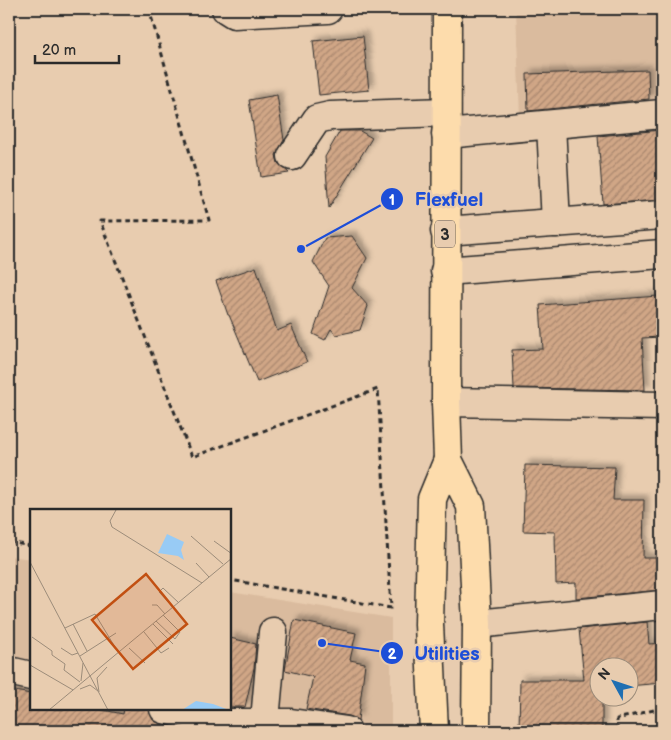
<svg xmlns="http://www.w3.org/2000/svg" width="671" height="740" font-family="'Balsamiq Sans',sans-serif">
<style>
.built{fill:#dabb9e}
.building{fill:url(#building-hatch);stroke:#2b2b2b;filter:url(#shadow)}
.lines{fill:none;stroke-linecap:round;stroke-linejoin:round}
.minor-casing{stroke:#2b2b2b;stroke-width:31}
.highway-casing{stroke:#2b2b2b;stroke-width:31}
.path{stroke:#2b2b2b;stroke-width:3;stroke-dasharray:5 4;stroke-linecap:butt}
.minor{stroke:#e8ccaf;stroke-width:28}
.highway{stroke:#fddcac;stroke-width:28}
.labels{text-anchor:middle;stroke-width:5;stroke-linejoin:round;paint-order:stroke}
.shield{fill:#e8ccaf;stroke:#645b53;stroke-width:1}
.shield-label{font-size:16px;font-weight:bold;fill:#2b2b2b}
.inset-road{fill:none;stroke:#9c8c7a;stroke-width:1}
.view{fill:#c25012;fill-opacity:0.15;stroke:#c25012;stroke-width:2.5}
.inset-edge{fill:none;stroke:#2b2b2b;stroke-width:2.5}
.leader{fill:none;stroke:#1d4ed8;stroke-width:2}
.callout-dot{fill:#1d4ed8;stroke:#e8ccaf;stroke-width:2}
.mark-label{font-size:15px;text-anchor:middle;font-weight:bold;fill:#fff}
.callout-label{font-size:19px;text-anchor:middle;font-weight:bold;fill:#1d4ed8;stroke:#e8ccaf;stroke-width:5;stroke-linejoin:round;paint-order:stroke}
</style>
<defs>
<pattern id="building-hatch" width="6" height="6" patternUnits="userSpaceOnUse" patternTransform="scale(1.25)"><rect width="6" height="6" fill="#d0a686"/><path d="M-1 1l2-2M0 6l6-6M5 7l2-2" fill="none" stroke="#a9876e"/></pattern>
<filter id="shadow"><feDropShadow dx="4.5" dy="-4.5" stdDeviation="2.5" flood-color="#0004"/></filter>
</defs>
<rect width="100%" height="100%" fill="#e8ccaf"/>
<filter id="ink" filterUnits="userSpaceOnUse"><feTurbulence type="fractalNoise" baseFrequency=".02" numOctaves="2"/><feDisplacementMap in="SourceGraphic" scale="10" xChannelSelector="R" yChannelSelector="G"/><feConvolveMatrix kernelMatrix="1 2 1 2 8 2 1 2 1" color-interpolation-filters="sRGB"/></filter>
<g filter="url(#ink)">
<g class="built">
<path d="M 516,9 L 662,9 L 662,112 L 520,118 Z"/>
<path d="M 9,556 L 31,559 L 31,709 L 230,709 L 230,592 L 391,618 L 391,731 L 9,731 Z"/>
</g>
<g class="building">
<path d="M 363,36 L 369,90 L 319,95 L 313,41 Z"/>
<path d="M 648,70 L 649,99 L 528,111 L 527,74 Z"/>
<path d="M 277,95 L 284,140 L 276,155 L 278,163 L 289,173 L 261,177 L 249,100 Z"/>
<path d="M 662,130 L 662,200 L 603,204 L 598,136 Z"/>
<path d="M 340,131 L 360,131 L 372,138 L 329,208 L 325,157 Z"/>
<path d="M 352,236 L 367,258 L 352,288 L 368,306 L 360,330 L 336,335 L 331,329 L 325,340 L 313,334 L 329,286 L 313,262 L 325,238 Z"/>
<path d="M 256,267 L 277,331 L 291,325 L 307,362 L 257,382 L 229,315 L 228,315 L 216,281 Z"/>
<path d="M 658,296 L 661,337 L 642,338 L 645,390 L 514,388 L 512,350 L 543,349 L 540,305 Z"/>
<path d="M 525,465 L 615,467 L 613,500 L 644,500 L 643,558 L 662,558 L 662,590 L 576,598 L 576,583 L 556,584 L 555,532 L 523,531 Z"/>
<path d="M 294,620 L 356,633 L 350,660 L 365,663 L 358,720 L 349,716 L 306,709 L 313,677 L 285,670 Z"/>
<path d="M 647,622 L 649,644 L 662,643 L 662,683 L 628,686 L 628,668 L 598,668 L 598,698 L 602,698 L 602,731 L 519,731 L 520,680 L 584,680 L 579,629 Z"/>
<path d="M 230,638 L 256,644 L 254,668 L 245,707 L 230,707 Z"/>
<path d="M 9,690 L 31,694 L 31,709 L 98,709 L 123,714 L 124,709 L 149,709 L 153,720 L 160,724 L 193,731 L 9,731 Z"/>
</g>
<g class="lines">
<g class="minor-casing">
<g id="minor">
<path d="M 226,9 L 234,14 L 328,9"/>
<path d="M 551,125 L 556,223"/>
<path d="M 446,134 L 662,114"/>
<path d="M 292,156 L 317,119 L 330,116 L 446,112"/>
<path d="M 445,231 L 662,215"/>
<path d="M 445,271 L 662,254"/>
<path d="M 446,402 L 662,406"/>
<path d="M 477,624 L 662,605"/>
<path d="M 9,671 L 31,676"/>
<path d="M 164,709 L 228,723 L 291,723 L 347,731"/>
<path d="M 264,731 L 273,632"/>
</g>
</g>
<g class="highway-casing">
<g id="highway">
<path d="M 447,9 L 446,402 L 448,460 L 471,506 L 477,624 L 476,731"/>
<path d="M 434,731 L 429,624 L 432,499 L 448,460"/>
</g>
</g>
<g class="path">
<path d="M 149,9 L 209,220 L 100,221 L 192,457 L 378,389 L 391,608 L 230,580"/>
<path d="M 9,542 L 31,546"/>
<path d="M 617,731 L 617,719 L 662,708"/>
</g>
<use href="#minor" class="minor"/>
<use href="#highway" class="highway"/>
</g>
</g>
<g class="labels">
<rect class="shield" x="435" y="220.5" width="20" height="27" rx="4"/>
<g class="shield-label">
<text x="445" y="240">3</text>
</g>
</g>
<g transform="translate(30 509)">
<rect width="201" height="201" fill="#e8ccaf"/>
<path d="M 137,25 L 154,33 L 151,41 L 154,51 L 148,47 L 128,44 ZM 166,192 L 183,195 L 199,201 L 152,201 Z" fill="#98cbf5"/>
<path class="inset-road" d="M 86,1 L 80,12 L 82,18 L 172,74M 161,27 L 193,55M 184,32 L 202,45M 0,53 L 78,201M 166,54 L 179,68M 122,96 L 127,96 L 135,105M 143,98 L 129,83 L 133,79 L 149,94M 126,112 L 145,130 L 150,123 L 133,106M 43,115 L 57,142M 123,115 L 143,135M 35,119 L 65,105 L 85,138M 114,123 L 131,144 L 139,139M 2,128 L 22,142 L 22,146 L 35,155 L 34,161 L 50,173M 31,139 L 42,146 L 48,144M 99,139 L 115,154M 50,147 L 86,124M 0,156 L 43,181M 51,172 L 53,154M 50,180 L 60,176 L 68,182M 69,183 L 67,169 L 77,158M 19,201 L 202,49"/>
<path class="view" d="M 116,65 L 157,115 L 103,160 L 62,111 Z"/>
<rect width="201" height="201" class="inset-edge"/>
</g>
<path class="leader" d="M301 249L392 199M322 643L392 653"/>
<g class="callout-dot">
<circle cx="301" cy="249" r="5"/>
<circle cx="322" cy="643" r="5"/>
<circle cx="392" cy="199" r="12"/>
<circle cx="392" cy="653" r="12"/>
</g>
<g class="mark-label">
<text x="392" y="205">1</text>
<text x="392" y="659">2</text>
</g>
<g class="callout-label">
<text x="449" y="206">Flexfuel</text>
<text x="447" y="660">Utilities</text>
</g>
<rect width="671" height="740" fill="none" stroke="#e8ccaf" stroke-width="30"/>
<rect x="15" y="15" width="641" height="710" fill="none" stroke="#2b2b2b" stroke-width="2" filter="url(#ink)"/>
<g transform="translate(614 682) rotate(310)"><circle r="24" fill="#e8ccaf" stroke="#9c8c7a"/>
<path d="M0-4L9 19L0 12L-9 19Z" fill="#1f6fb2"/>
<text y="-8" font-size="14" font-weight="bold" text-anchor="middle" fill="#2b2b2b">N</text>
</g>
<path d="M35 55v8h84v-8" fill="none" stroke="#2b2b2b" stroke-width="2.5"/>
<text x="42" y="55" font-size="15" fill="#2b2b2b" stroke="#e8ccaf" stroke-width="4" paint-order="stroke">20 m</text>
</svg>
